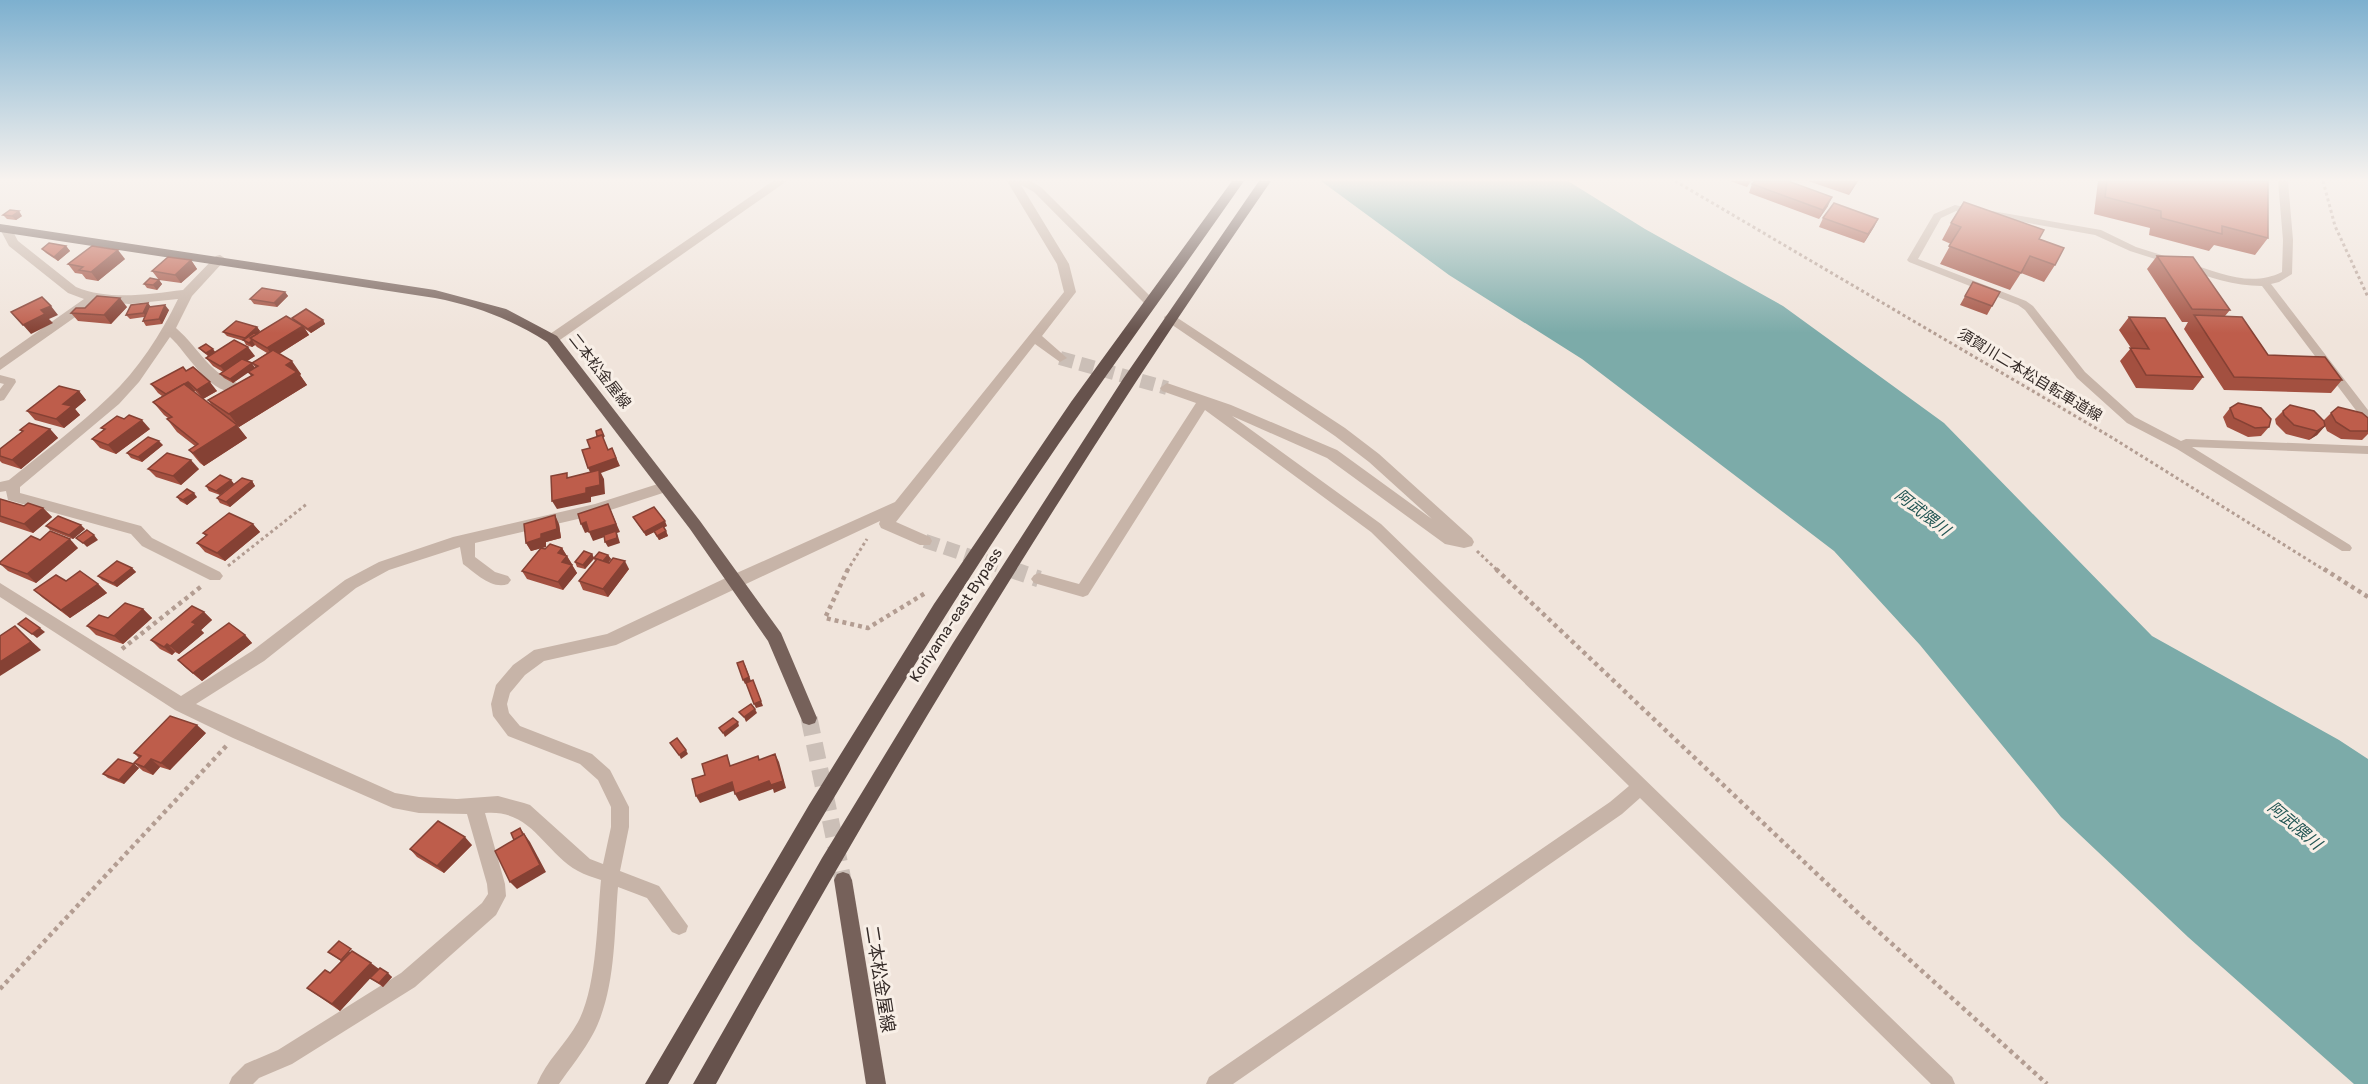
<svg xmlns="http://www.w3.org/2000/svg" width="2368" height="1084" font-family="Rubik,'Noto Sans JP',sans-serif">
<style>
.water{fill:#7caba9}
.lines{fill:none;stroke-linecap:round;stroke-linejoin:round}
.minor-tunnel-far1{stroke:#cbbfb7;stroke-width:14;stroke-dasharray:14 7;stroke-linecap:butt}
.minor-tunnel{stroke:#cbbfb7;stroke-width:17;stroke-dasharray:17 9;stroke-linecap:butt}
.primary-tunnel{stroke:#cbbfb7;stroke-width:17;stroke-dasharray:17 9;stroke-linecap:butt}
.path-far1{stroke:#b39d92;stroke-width:3;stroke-dasharray:3 3;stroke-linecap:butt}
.path{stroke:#b39d92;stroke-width:4.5;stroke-dasharray:4 4;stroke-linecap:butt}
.service{fill:#c7b4a8;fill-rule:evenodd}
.minor{fill:#c7b4a8;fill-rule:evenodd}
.primary{fill:#76615a;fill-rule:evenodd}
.trunk{fill:#66524c;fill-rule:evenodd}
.wall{fill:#a35040}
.shaded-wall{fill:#854134}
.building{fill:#be5d4b;stroke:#854134;stroke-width:1.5}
.labels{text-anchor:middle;stroke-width:6;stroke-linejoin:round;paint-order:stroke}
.street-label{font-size:15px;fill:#352b28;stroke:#f8efe7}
.water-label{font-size:16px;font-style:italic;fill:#205452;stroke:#f8efe7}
.near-street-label{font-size:18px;fill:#352b28;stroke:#f8efe7}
</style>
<rect width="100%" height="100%" fill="#f0e4db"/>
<path class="water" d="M 1321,181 L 1568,181 L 1645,229 L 1783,306 L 1944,423 L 2152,636 L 2339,740 L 2368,759 L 2368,1084 L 2354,1084 L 2188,937 L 2061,817 L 1920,645 L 1834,551 L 1582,359 L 1449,275 Z"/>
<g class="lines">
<g class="minor-tunnel-far1">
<path d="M 1060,358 L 1167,388"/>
<path d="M 925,541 L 1015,571"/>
</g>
<path class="minor-tunnel" d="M 1010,569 L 1039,579"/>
<path class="primary-tunnel" d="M 809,718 L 843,880"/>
<g class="path-far1">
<path d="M 1675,181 L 2111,437 L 2326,571"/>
<path d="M 2323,181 L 2335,226 L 2368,297"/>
<path d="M 1477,551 L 1498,571"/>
<path d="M 228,566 L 308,503"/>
<path d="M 847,571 L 867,539"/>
</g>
<g class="path">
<path d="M 848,569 L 825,618 L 868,628 L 927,592"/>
<path d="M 1496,569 L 1859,914 L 2047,1084"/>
<path d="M 2324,569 L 2368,597"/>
<path d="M 122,649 L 203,585"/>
<path d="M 0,989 L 228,744"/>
</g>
<g class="service">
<path d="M 2278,181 L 2288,181 L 2293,240 L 2292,274 L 2279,282 L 2271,284 L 2368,410 L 2368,422 L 2364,421 L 2262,286 C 2234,286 2209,277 2183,268 L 2182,266 L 2187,263 C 2219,272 2250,288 2282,272 L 2283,240 Z"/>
<path d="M 1955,205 L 1977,210 L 1979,212 L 1974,215 L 1956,211 L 1941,218 L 1918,259 L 2026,301 L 2033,306 L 2085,372 L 2135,417 L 2181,441 L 2186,439 L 2368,446 L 2368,454 L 2192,447 L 2350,545 L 2352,548 L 2350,551 L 2342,551 L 2177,449 L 2127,423 L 2077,378 L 2025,310 L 2018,305 L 1909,262 L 1907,260 L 1934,214 Z"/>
<path d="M 1992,211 L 2101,230 L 2136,247 L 2174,259 L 2176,261 L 2171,264 L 2130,251 L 2095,235 L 1989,216 L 1989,212 Z"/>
<path d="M 0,375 L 15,379 L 16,382 L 4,400 L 0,401 L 0,389 L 4,384 L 0,383 Z"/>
</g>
<g class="minor">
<path d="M 773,181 L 787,181 L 557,342 L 547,342 L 545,339 L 547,336 Z"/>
<path d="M 1007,181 L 1031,181 L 1042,188 L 1156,302 L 1150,306 L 1146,305 L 1034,192 L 1021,185 L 1069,264 L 1076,292 L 1042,336 L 1067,358 L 1060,362 L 1035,344 L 896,522 L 930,537 L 932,541 L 930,545 L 920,545 L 881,528 L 879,524 L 880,521 L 616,645 L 544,661 L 525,675 L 510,693 L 507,704 L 509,713 L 520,726 L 592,754 L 610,770 L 629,807 L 629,827 L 620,871 L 659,886 L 688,926 L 686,932 L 679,935 L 672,932 L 647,898 L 618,887 C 614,934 616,991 593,1034 C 584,1051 570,1068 559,1084 L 537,1084 C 546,1061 566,1044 578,1022 C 597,987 597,920 601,880 C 593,877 585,875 578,871 C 543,851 532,809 485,813 L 505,884 L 506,896 L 496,915 L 415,987 L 292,1064 L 259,1078 L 253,1084 L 229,1084 L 232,1077 L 245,1064 L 278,1050 L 401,973 L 482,903 L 488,894 L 487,884 L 467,814 L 419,813 L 393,808 L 233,738 L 175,710 L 0,597 L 0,583 L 181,696 L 252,651 L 345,580 L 379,562 L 453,537 L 595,504 L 664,482 L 669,483 L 671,487 L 669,491 L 595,515 L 475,543 L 475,557 L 495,572 L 508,576 L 511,580 L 508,584 C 492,590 475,573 463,564 L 460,547 L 389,570 L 356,588 L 264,661 L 196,704 L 395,793 L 419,797 L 457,799 L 498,796 L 524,803 L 530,805 L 590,859 L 603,864 L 611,827 L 611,807 L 598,780 L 580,764 L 508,736 L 493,716 L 491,704 L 496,685 L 513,665 L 534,650 L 607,634 L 730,576 L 895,502 L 1064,292 L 1057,264 Z"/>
<path d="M 6,225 L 10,226 L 18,241 L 76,287 C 110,301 149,294 183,290 L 216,256 L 220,255 L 226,259 L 192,296 L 176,328 C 201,350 209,375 243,385 L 245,388 L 243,391 C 211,400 189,354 170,337 L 139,382 L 119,404 L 20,487 L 20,493 L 141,526 L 152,538 L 220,572 L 223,576 L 220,580 L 210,580 L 142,546 L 131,534 L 8,500 L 6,491 L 0,492 L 0,482 L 9,480 C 42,453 78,427 109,397 C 138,370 161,334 178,299 L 129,304 L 98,301 L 0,370 L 0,358 L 84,299 L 68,293 L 9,246 L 0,229 Z"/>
<path d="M 1170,313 L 1345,428 L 1379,454 L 1472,538 L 1474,542 L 1472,546 L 1464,548 L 1445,544 L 1327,458 L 1232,416 L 1381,524 L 1952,1077 L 1955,1084 L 1931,1084 L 1640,798 L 1622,814 L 1233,1084 L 1206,1084 L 1209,1077 L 1610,802 L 1629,786 L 1371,532 L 1205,410 L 1088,595 L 1083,597 L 1034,583 L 1031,579 L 1034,575 L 1039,573 L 1079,584 L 1196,403 L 1162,391 L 1160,388 L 1167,383 L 1231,405 L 1337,450 L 1432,519 L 1369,462 L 1335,436 L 1165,320 L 1164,317 Z"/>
</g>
<g class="primary">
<path d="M 0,224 L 435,290 L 506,309 L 557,336 L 700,521 L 781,633 L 817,718 L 815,723 L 809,725 L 803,723 L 768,641 L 690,529 L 547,342 C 512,320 477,306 435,298 L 0,232 Z"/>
<path d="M 843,872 L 849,874 L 852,880 L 886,1084 L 866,1084 L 834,880 L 837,874 Z"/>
</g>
<g class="trunk">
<path d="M 1232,181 L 1244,181 C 1159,303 1070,423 989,548 C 875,723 771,903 668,1084 L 645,1084 L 809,805 L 934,604 L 1071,402 Z"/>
<path d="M 1259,181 L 1271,181 C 1070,472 886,774 716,1084 L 693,1084 L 822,858 L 953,643 L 1123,379 Z"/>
</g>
</g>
<g class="wall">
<path d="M 1730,181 L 1751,181 L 1747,187 Z"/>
<path d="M 1808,181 L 1858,181 L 1849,195 Z"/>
<path d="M 2098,181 L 2268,181 L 2268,238 L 2255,255 L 2214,245 L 2209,251 L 2149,235 L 2150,228 L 2094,214 Z"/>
<path d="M 1752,184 L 1828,206 L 1819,219 L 1749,193 Z"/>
<path d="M 3,215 L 22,216 L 16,220 L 7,219 Z"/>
<path d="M 1823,218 L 1878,219 L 1874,227 L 1864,243 L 1819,227 Z"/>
<path d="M 1951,223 L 2039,239 L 2055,265 L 2044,282 L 2021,273 L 2010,290 L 1940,264 L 1951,244 L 1942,240 Z"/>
<path d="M 66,246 L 70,251 L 58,261 L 46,253 L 42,249 Z"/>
<path d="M 2157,256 L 2230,310 L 2225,316 L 2268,355 L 2342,380 L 2331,393 L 2224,390 L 2184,329 L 2188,322 L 2182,322 L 2147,269 Z"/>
<path d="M 125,259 L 98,281 L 86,279 L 82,274 L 75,273 L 68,264 Z"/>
<path d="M 191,260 L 197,269 L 181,283 L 159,280 L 162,284 L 157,290 L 147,288 L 144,284 L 159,280 L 152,271 Z"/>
<path d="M 1973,282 L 2000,292 L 1987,315 L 1960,305 Z"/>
<path d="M 285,292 L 288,296 L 277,307 L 254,304 L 250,299 Z"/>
<path d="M 148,303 L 151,307 L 169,310 L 162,324 L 146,326 L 143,321 L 144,317 L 130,319 L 126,315 Z"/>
<path d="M 127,307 L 111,324 L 78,321 L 71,313 Z"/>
<path d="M 2129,317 L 2203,377 L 2193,390 L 2136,388 L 2120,361 L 2131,348 L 2119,330 Z"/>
<path d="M 292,318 L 323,320 L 325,324 L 311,333 L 305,329 L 309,335 L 279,354 L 301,374 L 300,375 L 307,385 L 239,427 L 237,426 L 247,438 L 204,466 L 200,463 L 189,450 L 195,446 L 177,432 L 167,419 L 168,418 L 164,415 L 153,402 L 162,396 L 158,393 L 151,384 L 186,371 L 217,391 L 203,399 L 195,391 L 193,392 L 212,406 L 208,400 L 251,376 L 248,372 L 233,383 L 224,378 L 220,374 L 223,372 L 213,366 L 206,358 L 208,356 L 203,352 L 199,348 L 215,352 L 255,356 L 247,361 L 255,368 L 255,367 L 252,363 L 267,353 L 257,347 L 255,345 L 252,347 L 246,345 L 244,341 L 227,336 L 223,332 L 257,327 L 260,331 L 258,334 L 294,321 Z"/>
<path d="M 79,391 L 86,400 L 75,409 L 80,415 L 64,428 L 35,420 L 27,411 Z"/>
<path d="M 2230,408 L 2269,427 L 2261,436 L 2248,437 L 2227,427 L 2223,417 Z"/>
<path d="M 2283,411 L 2324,420 L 2331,413 L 2368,418 L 2368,434 L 2362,440 L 2341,439 L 2327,431 L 2325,426 L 2317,435 L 2309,440 L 2286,434 L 2276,424 L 2275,419 Z"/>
<path d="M 101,428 L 150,429 L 116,454 L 100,448 L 92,439 L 104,430 Z"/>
<path d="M 50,429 L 58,438 L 21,469 L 2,463 L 0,461 L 0,449 L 22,432 L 20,430 Z"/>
<path d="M 163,445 L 142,462 L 131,458 L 127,453 Z"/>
<path d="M 148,469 L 199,469 L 181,485 L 156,477 Z"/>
<path d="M 231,480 L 234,484 L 220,495 L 209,491 L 206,486 Z"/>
<path d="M 252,481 L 255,486 L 230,507 L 220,503 L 217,498 Z"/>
<path d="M 177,497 L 197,497 L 187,505 L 180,501 Z"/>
<path d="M 0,499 L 24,506 L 43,508 L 52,517 L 33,533 L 0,522 Z"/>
<path d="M 633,517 L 667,526 L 664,527 L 668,536 L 659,540 L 654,532 L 646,536 Z"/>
<path d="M 253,524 L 260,532 L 225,561 L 205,552 L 197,543 L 206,536 L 203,533 Z"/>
<path d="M 559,524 L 561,538 L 546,542 L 546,547 L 541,548 L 545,549 L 562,548 L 577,573 L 563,590 L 527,579 L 522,571 L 541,548 L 531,551 L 526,543 Z"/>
<path d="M 46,526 L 85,529 L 73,539 L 50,530 Z"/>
<path d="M 40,540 L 78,548 L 36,583 L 8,571 L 0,564 L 0,562 Z"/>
<path d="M 592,554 L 594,558 L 608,555 L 611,559 L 608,563 L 629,569 L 608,597 L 583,590 L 579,581 L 595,561 L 594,559 L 585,569 L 577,567 L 575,562 Z"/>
<path d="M 132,568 L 136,572 L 117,587 L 102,580 L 98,576 Z"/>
<path d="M 66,581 L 98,584 L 107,593 L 70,618 L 43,598 L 34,590 Z"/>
<path d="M 143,609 L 152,618 L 123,644 L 96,635 L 87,626 L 108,618 Z"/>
<path d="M 204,612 L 212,620 L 201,630 L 204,633 L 179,654 L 175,652 L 172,655 L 160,649 L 151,640 Z"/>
<path d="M 245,635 L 252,643 L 202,681 L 186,668 L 178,660 Z"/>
<path d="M 206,733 L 170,770 L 160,767 L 153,775 L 143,771 L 134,763 L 139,758 L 134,753 Z"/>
<path d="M 134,764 L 139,768 L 124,784 L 108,778 L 103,774 Z"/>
<path d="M 472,845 L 444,873 L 417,857 L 410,849 Z"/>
<path d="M 328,952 L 355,952 L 355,953 L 378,969 L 392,977 L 383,987 L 370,978 L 340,1011 L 307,988 L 330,973 L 341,961 Z"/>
</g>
<g class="shaded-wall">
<path d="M 1855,181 L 1858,181 L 1849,195 Z"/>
<path d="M 1832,197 L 1828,206 L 1819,219 L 1823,210 Z"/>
<path d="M 19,211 L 22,216 L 16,220 L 12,216 Z"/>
<path d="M 1878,219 L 1874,227 L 1864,243 L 1868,234 Z"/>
<path d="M 66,246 L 70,251 L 58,261 L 54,257 Z"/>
<path d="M 118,250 L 125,259 L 98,281 L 91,272 Z"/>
<path d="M 191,260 L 197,269 L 181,283 L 175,275 Z"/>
<path d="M 159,280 L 162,284 L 157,290 L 153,285 Z"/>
<path d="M 285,292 L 288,296 L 277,307 L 274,303 Z"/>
<path d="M 120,298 L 127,307 L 111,324 L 104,315 Z"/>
<path d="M 148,303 L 151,308 L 147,317 L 143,313 Z"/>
<path d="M 165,305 L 169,310 L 162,324 L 159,319 Z"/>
<path d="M 51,306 L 58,315 L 49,319 L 53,323 L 31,334 L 23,325 L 41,310 Z"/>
<path d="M 323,320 L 325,324 L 311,333 L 308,329 Z"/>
<path d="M 303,326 L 309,335 L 274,357 L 267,348 Z"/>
<path d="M 257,327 L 260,331 L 248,342 L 245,338 Z"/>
<path d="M 252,340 L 255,345 L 252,347 L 249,343 Z"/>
<path d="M 248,347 L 255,356 L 227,374 L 220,366 Z"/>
<path d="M 213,349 L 216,353 L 209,357 L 206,353 Z"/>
<path d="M 292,361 L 301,374 L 300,375 L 307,385 L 239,427 L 229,414 L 286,365 Z"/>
<path d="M 252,363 L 255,368 L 233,383 L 230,379 Z"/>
<path d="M 188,382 L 195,391 L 174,403 L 167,394 Z"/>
<path d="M 210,382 L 217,391 L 203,399 L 197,390 Z"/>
<path d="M 79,391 L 86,400 L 75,409 L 80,415 L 64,428 L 56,419 L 63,404 Z"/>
<path d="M 142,420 L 150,429 L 116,454 L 108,445 Z"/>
<path d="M 237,425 L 247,438 L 204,466 L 193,453 Z"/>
<path d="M 2325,426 L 2317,435 L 2309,440 L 2317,431 Z"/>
<path d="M 50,429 L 58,438 L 21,469 L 12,460 Z"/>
<path d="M 159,441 L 163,445 L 142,462 L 138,457 Z"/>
<path d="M 612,448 L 620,466 L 601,473 L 604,479 L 605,494 L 591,497 L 591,502 L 557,509 L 552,501 L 586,488 L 592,476 L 588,468 Z"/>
<path d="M 191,460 L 199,469 L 181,485 L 173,476 Z"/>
<path d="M 231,480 L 234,484 L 220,495 L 216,491 Z"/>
<path d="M 252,481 L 255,486 L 230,507 L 226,502 Z"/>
<path d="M 194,493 L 197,497 L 187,505 L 183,500 Z"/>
<path d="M 608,504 L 620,532 L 617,533 L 620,543 L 608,547 L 605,542 L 616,533 L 593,541 L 589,532 Z"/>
<path d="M 43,508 L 52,517 L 33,533 L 24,524 Z"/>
<path d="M 555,515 L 559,524 L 561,538 L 546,542 L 546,547 L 531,551 L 526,543 L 541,534 Z"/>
<path d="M 665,521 L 667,526 L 646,536 L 644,532 Z"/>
<path d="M 586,522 L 591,531 L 585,533 L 581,524 Z"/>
<path d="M 253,524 L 260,532 L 225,561 L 217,553 Z"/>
<path d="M 81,525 L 85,529 L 73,539 L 69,535 Z"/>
<path d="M 666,531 L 668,536 L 659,540 L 657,536 Z"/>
<path d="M 94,535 L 98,540 L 87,547 L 83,543 Z"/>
<path d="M 70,539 L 78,548 L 36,583 L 27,574 Z"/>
<path d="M 562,548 L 572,564 L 567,570 L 558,553 Z"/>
<path d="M 592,554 L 594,558 L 585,569 L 583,565 Z"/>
<path d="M 608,555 L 611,559 L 606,565 L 603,561 Z"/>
<path d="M 625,561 L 629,569 L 608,597 L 603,589 Z"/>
<path d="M 572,565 L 577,573 L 563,590 L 558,582 Z"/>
<path d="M 132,568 L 136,572 L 117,587 L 113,583 Z"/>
<path d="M 98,584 L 107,593 L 70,618 L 61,610 Z"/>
<path d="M 143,609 L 152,618 L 123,644 L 114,636 Z"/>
<path d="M 204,612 L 212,620 L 201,630 L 204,633 L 179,654 L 170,646 L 192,622 Z"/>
<path d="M 15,626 L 41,650 L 0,676 L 0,662 Z"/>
<path d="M 40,628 L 45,632 L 37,638 L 32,634 Z"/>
<path d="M 245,635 L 252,643 L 202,681 L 193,673 Z"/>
<path d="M 167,644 L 175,652 L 172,655 L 164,647 Z"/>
<path d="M 745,665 L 751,681 L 745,684 L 743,680 Z"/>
<path d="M 753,680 L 763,706 L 756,708 L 754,704 Z"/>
<path d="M 755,709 L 757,713 L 746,722 L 744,717 Z"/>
<path d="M 738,722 L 739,726 L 725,737 L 723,733 Z"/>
<path d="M 197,725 L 206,733 L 170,770 L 161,763 Z"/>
<path d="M 686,750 L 688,754 L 681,759 L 679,755 Z"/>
<path d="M 775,754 L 779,762 L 786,788 L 774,793 L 773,789 L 739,801 L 735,794 Z"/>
<path d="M 151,759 L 160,767 L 153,775 L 144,767 Z"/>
<path d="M 134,764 L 139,768 L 124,784 L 119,780 Z"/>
<path d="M 732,782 L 736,790 L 700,803 L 696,796 Z"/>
<path d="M 520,828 L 530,842 L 546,872 L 517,889 L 510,882 Z"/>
<path d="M 465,837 L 472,845 L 444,873 L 437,866 Z"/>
<path d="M 371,963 L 379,969 L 340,1011 L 332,1004 Z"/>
<path d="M 388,973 L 392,977 L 383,987 L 379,983 Z"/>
</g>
<g class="building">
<path d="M 1755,181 L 1788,181 L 1832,197 L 1823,210 L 1752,184 Z"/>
<path d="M 2107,181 L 2268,181 L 2268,238 L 2222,226 L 2222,234 L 2161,218 L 2161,211 L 2105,197 Z"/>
<path d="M 1964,202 L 2044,230 L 2039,239 L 2064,248 L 2055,265 L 2030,256 L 2021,273 L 1949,246 L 1961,227 L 1951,223 Z"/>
<path d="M 1834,203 L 1878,219 L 1868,234 L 1823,218 Z"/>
<path d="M 10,210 L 19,211 L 12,216 L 3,215 Z"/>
<path d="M 49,243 L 66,246 L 54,257 L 42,249 Z"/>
<path d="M 92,246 L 118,250 L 91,272 L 79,270 L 83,267 L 68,264 Z"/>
<path d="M 2157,256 L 2193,257 L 2230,310 L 2192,309 Z"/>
<path d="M 168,257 L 191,260 L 175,275 L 152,271 Z"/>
<path d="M 150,278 L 159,280 L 153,285 L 144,284 Z"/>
<path d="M 1973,282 L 2000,292 L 1992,306 L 1965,296 Z"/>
<path d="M 262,288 L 285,292 L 274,303 L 250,299 Z"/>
<path d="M 97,296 L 120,298 L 104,315 L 71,313 L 76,308 L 85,308 Z"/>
<path d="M 42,297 L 51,306 L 41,310 L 45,314 L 23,325 L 11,312 Z"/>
<path d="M 148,303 L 143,313 L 126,315 L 131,305 Z"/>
<path d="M 165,305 L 159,319 L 143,321 L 149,307 Z"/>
<path d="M 306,309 L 323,320 L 308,329 L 292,318 Z"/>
<path d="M 2194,315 L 2242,317 L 2268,355 L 2325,357 L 2342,380 L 2234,377 Z"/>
<path d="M 286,316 L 303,326 L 267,348 L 250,338 Z"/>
<path d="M 2129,317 L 2165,318 L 2203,377 L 2146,375 L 2130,348 L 2149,349 Z"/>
<path d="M 236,321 L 257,327 L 245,338 L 223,332 Z"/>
<path d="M 254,333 L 257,334 L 250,338 L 252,340 L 249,343 L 243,340 Z"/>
<path d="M 234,340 L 248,347 L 220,366 L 206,358 Z"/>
<path d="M 206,344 L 213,349 L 206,353 L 199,348 Z"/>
<path d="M 273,350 L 292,361 L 286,365 L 297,372 L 229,414 L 208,400 L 253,375 L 248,372 L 258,366 L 252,363 Z"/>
<path d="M 242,359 L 252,363 L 230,379 L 220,374 Z"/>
<path d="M 183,367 L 186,371 L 193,367 L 210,382 L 197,390 L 188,382 L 166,394 L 151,384 Z"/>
<path d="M 184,384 L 237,425 L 193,453 L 189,450 L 198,444 L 167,419 L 172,417 L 153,402 Z"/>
<path d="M 59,386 L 79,391 L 63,404 L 72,406 L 56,419 L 27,411 Z"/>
<path d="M 2238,403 L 2261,408 L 2271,419 L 2269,427 L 2255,428 L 2234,418 L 2230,408 Z"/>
<path d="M 2290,405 L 2314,411 L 2324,421 L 2325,426 L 2317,431 L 2294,425 L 2284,415 L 2283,411 Z"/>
<path d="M 2338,407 L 2362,413 L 2368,418 L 2368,431 L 2350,431 L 2336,422 L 2331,413 Z"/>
<path d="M 129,415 L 142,420 L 108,445 L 92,439 L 105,429 L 101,428 L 117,416 L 124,419 Z"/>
<path d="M 29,423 L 50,429 L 12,460 L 0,456 L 0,449 L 23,431 L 20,430 Z"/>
<path d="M 601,429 L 604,436 L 603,437 L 602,435 L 597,436 L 596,431 Z"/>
<path d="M 602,435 L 608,450 L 612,448 L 616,458 L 588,468 L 582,450 L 590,448 L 587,440 Z"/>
<path d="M 148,437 L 159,441 L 138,457 L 127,453 Z"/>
<path d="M 167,453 L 191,460 L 173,476 L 148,469 Z"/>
<path d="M 599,470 L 600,485 L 586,488 L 586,493 L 552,501 L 551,476 L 567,473 L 567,478 Z"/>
<path d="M 220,475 L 231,480 L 216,491 L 206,486 Z"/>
<path d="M 242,478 L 252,481 L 226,502 L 217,498 Z"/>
<path d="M 187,489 L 194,493 L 183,500 L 177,497 Z"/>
<path d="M 0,499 L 24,506 L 28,503 L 43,508 L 24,524 L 0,516 Z"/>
<path d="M 608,504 L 616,524 L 589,532 L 586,522 L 581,524 L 578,514 Z"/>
<path d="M 654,507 L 665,521 L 644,532 L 633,517 Z"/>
<path d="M 229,513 L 253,524 L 217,553 L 197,543 L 207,535 L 203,533 Z"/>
<path d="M 555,515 L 557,529 L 541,534 L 541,538 L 526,543 L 524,524 Z"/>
<path d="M 58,516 L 81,525 L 69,535 L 46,526 Z"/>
<path d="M 663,526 L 666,531 L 657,536 L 654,531 Z"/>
<path d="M 87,530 L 94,535 L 83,543 L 76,538 Z"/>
<path d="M 50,531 L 70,539 L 27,574 L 0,564 L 0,562 L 31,536 L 40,540 Z"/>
<path d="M 616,531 L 617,538 L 605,542 L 604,535 Z"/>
<path d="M 550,544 L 562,548 L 558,553 L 567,556 L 562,562 L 572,565 L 558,582 L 522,571 L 541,548 L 545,549 Z"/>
<path d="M 584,551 L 592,554 L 583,565 L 575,562 Z"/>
<path d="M 599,552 L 608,555 L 603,561 L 594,558 Z"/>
<path d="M 613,558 L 625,561 L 603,589 L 579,581 L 597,559 L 609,563 Z"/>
<path d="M 117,561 L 132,568 L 113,583 L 98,576 Z"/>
<path d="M 80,571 L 98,584 L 61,610 L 34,590 L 56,575 L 66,581 Z"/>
<path d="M 125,603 L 143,609 L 114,636 L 87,626 L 99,615 L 108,618 Z"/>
<path d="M 192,606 L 204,612 L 192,622 L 196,624 L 170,646 L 167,644 L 164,647 L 151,640 Z"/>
<path d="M 26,618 L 40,628 L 32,634 L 18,624 Z"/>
<path d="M 229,623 L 245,635 L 193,673 L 178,660 Z"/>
<path d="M 15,626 L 31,642 L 0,662 L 0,636 Z"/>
<path d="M 743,661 L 749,677 L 743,680 L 737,663 Z"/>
<path d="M 753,680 L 761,701 L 754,704 L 746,683 Z"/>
<path d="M 751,704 L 755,709 L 744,717 L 739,712 Z"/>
<path d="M 170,716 L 197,725 L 161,763 L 151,759 L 144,767 L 134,763 L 141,756 L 134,753 Z"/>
<path d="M 733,718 L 738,722 L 723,733 L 719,728 Z"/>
<path d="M 677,738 L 686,750 L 679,755 L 670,743 Z"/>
<path d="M 775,754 L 783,781 L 771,785 L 769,781 L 735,794 L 732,782 L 696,796 L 692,779 L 705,775 L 702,764 L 727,755 L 730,766 L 758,756 L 759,760 Z"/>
<path d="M 118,759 L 134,764 L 119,780 L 103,774 Z"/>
<path d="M 438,821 L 465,837 L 437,866 L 410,849 Z"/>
<path d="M 520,828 L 523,835 L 514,840 L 511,833 Z"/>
<path d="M 524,834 L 540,865 L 510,882 L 495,851 Z"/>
<path d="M 339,941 L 351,949 L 341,960 L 328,952 Z"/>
<path d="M 352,951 L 371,963 L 332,1004 L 307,988 L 325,970 L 330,973 Z"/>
<path d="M 380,968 L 388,973 L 379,983 L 370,978 Z"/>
</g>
<linearGradient id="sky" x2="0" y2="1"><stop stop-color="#7db0cf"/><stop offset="0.54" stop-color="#f8f3ef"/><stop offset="1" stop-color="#f8f3ef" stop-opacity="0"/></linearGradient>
<rect width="2368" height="333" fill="url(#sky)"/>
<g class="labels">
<g class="street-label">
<text transform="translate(600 371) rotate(52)" y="5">二本松金屋線</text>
<text transform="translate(2030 375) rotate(31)" y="5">須賀川二本松自転車道線</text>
<text transform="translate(956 615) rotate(-57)" y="5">Koriyama-east Bypass</text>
</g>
<g class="water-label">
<text transform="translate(1923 512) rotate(38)" y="6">阿武隈川</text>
<text transform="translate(2295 825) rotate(40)" y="6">阿武隈川</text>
</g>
<g class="near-street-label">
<text transform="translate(880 979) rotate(81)" y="6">二本松金屋線</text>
</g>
</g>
</svg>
